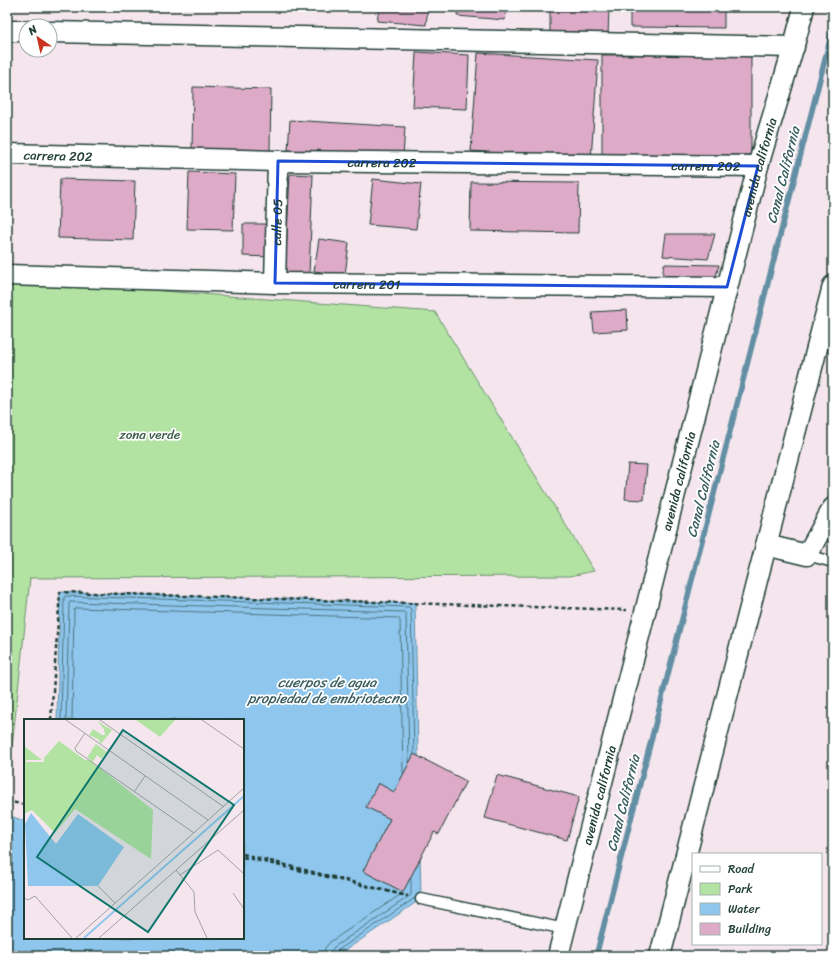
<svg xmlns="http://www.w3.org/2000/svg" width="840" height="963" font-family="Sriracha,sans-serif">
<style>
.green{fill:#b3e3a3;stroke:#69906c}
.water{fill:#8fc6ed;stroke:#628fa3}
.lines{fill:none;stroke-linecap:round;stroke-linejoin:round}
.shore{stroke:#4c747e;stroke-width:1}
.stream{stroke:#628fa3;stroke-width:5.5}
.building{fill:#ddaac7;stroke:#1f3d34}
.service-casing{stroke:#1f3d34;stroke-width:13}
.minor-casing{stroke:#1f3d34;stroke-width:23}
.path{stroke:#1f3d34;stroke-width:2.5;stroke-dasharray:4 3;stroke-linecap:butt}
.service{stroke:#fff;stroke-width:10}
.minor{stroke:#fff;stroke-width:20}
.marked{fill:none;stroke:#1d4ed8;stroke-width:3;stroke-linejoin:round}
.labels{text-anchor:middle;stroke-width:3.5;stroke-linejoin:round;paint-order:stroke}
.street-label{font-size:13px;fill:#1f3d34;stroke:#fff}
.park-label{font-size:13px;fill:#3d5e4a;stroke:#fff}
.water-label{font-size:14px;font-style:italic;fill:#3b5f62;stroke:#fff}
.inset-river{fill:none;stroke:#8fc6ed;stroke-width:2}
.inset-road{fill:none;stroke:#9fa2a4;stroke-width:1}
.view{fill:#0f766e;fill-opacity:0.15;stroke:#0f766e;stroke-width:2}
.inset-edge{fill:none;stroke:#1f3d34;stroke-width:2}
</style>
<rect width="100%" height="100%" fill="#f5e6ee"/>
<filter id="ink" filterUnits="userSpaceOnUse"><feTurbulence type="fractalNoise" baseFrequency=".025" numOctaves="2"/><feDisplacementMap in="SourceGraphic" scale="8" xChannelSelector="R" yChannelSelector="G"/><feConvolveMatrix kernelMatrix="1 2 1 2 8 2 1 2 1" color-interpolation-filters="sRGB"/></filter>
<g filter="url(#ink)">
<path class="green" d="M 7,279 L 435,312 L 594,571 L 570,576 L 30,578 L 9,775 L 7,774 Z"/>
<path class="water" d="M 60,592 L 415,603 L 421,899 L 337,956 L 7,956 L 7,815 L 25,821 L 25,938 L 243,938 L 243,720 L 57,720 Z"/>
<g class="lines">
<g class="shore">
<path d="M 61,720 L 64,598 L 65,596 L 409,607 L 411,609 L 414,753"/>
<path d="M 66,720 L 69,603 L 70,602 L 404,612 L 406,614 L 409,762"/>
<path d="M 72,720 L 74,610 L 76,608 L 398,618 L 400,620 L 403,773"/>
<path d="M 324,956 L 325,948 L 330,942 L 403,893"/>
<path d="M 330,956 L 331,951 L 334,947 L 411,895 L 411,878"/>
<path d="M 335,956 L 337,951 L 415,898"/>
</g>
<path class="stream" d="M 596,956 L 833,28"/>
</g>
<g class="building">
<path d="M 379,7 L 428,7 L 426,25 L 377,21 Z"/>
<path d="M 458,7 L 507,7 L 505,20 L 457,16 Z"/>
<path d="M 550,7 L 609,7 L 608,37 L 550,36 Z"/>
<path d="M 630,7 L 724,7 L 724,28 L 630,27 Z"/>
<path d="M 416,52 L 469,55 L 467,109 L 413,107 Z"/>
<path d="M 478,53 L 598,60 L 591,159 L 471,151 Z"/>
<path d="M 751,54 L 751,155 L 602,156 L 602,55 Z"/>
<path d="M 193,87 L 271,89 L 270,152 L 192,151 Z"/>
<path d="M 290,120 L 405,127 L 403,158 L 288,150 Z"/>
<path d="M 189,172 L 235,174 L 233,230 L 187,229 Z"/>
<path d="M 290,174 L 313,175 L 309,275 L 285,274 Z"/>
<path d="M 60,179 L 135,181 L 133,240 L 58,238 Z"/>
<path d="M 373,179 L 421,184 L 416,229 L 368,225 Z"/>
<path d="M 471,182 L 579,183 L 578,233 L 470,231 Z"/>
<path d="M 243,224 L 270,224 L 270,257 L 243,256 Z"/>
<path d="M 666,234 L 715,234 L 708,259 L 663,256 Z"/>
<path d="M 319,239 L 349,243 L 345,275 L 314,271 Z"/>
<path d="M 664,264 L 719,265 L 713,287 L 661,286 Z"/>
<path d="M 627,310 L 628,330 L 594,332 L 592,312 Z"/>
<path d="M 628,464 L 647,465 L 644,500 L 625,499 Z"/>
<path d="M 414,754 L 466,781 L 439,834 L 434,832 L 403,892 L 363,871 L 390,819 L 366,807 L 378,783 L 394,792 Z"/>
<path d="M 497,775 L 579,797 L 567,840 L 485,818 Z"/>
</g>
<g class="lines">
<g class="service-casing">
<g id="service">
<path d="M 807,555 L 833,562"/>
<path d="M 421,899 L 565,929"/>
</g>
</g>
<g class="minor-casing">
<g id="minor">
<path d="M 7,31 L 26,31"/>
<path d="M 50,32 L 794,47"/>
<path id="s1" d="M 7,154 L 278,161 L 758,166"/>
<path id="s2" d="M 7,275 L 275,283 L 727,287"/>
<path id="s3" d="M 275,283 L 278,161"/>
<path d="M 766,545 L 807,555 L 833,508"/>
<path id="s4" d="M 558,956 L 758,166 C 773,113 791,61 804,7"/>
<path d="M 660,956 L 833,286"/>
</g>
</g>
<g class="path">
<path d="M 51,720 L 60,592 L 627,610"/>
<path d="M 7,801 L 25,805"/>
<path d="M 243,854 L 407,896"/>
<path d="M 243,857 L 408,896"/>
</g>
<use href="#service" class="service"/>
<use href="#minor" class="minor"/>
</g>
</g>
<path class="marked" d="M 278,161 L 758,166 L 727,287 L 275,283 Z"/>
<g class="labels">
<g class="street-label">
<text dy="5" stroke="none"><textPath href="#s1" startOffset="51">carrera 202</textPath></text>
<text dy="5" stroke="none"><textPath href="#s1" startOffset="375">carrera 202</textPath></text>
<text dy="5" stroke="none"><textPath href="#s1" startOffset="699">carrera 202</textPath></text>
<text dy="5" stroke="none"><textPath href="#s4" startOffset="814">avenida california</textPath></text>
<text dy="5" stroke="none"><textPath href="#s3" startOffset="61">calle 05</textPath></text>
<text dy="5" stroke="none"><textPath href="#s2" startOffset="360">carrera 201</textPath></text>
<text dy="5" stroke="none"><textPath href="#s4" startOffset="490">avenida california</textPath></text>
<text dy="5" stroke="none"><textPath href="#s4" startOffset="166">avenida california</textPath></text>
</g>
<g class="park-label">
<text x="150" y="439">zona verde</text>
</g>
<g class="water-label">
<text transform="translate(783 175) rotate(-76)" y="5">Canal California</text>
<text transform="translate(703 489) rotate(-76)" y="5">Canal California</text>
<text x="327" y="687">cuerpos de agua<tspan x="327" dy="16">propiedad de embriotecno</tspan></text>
<text transform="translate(623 803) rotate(-76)" y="5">Canal California</text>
</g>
</g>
<g transform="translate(24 719)">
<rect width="220" height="220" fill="#f5e6ee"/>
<path d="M 112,1 L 151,1 L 136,18 ZM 73,2 L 88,11 L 77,25 L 74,20 L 65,16 L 69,10 L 78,16 L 81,16 L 80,10 ZM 35,22 L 61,41 L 66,41 L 129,91 L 127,140 L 51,90 L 31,114 L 8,91 L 0,95 L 0,27 L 18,41 L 2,41 L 2,43 L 20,43 L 20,39 ZM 72,25 L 83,33 L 77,40 L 73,36 L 69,43 L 63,38 L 67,33 L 69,34 L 67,32 Z" fill="#b3e3a3"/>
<path d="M 7,94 L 32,125 L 54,95 L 100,128 L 74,167 L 4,167 L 1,105 Z" fill="#8fc6ed"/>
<path class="inset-river" d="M 60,219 L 220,77"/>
<path class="inset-road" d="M 42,1 L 184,101M 76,1 L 200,88M 178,1 L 220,30M 61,14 L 51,29 L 52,32 L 170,114M 110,73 L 121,57M 152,151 L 170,173 L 171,193 L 183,219M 156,156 L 194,131 L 220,155M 74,167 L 91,184M 209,174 L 220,190M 0,179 L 4,181 L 11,177 L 48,219M 52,219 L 220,69M 75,219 L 220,91"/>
<path class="view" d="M 99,11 L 210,86 L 124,213 L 13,138 Z"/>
<rect width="220" height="220" class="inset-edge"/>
</g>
<rect width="840" height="963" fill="none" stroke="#fff" stroke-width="24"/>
<rect x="12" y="12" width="816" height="939" fill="none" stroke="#1f3d34" stroke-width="1.5" filter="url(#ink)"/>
<rect x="692" y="853" width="130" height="92" fill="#ffffff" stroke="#a5b1ae"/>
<rect x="700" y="866" width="20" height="6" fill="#ffffff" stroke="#a5b1ae"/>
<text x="728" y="873" font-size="12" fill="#1f3d34">Road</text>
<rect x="700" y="883" width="20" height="12" fill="#b3e3a3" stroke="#a5b1ae"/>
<text x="728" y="893" font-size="12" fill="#1f3d34">Park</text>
<rect x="700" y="903" width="20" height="12" fill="#8fc6ed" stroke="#a5b1ae"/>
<text x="728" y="913" font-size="12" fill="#1f3d34">Water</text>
<rect x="700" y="923" width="20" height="12" fill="#ddaac7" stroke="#a5b1ae"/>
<text x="728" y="933" font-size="12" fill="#1f3d34">Building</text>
<g transform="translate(38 38) rotate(326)"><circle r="19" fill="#ffffff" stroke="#a5b1ae"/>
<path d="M0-3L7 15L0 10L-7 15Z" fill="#c8321e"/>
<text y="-6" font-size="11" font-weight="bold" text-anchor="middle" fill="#1f3d34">N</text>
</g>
</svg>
